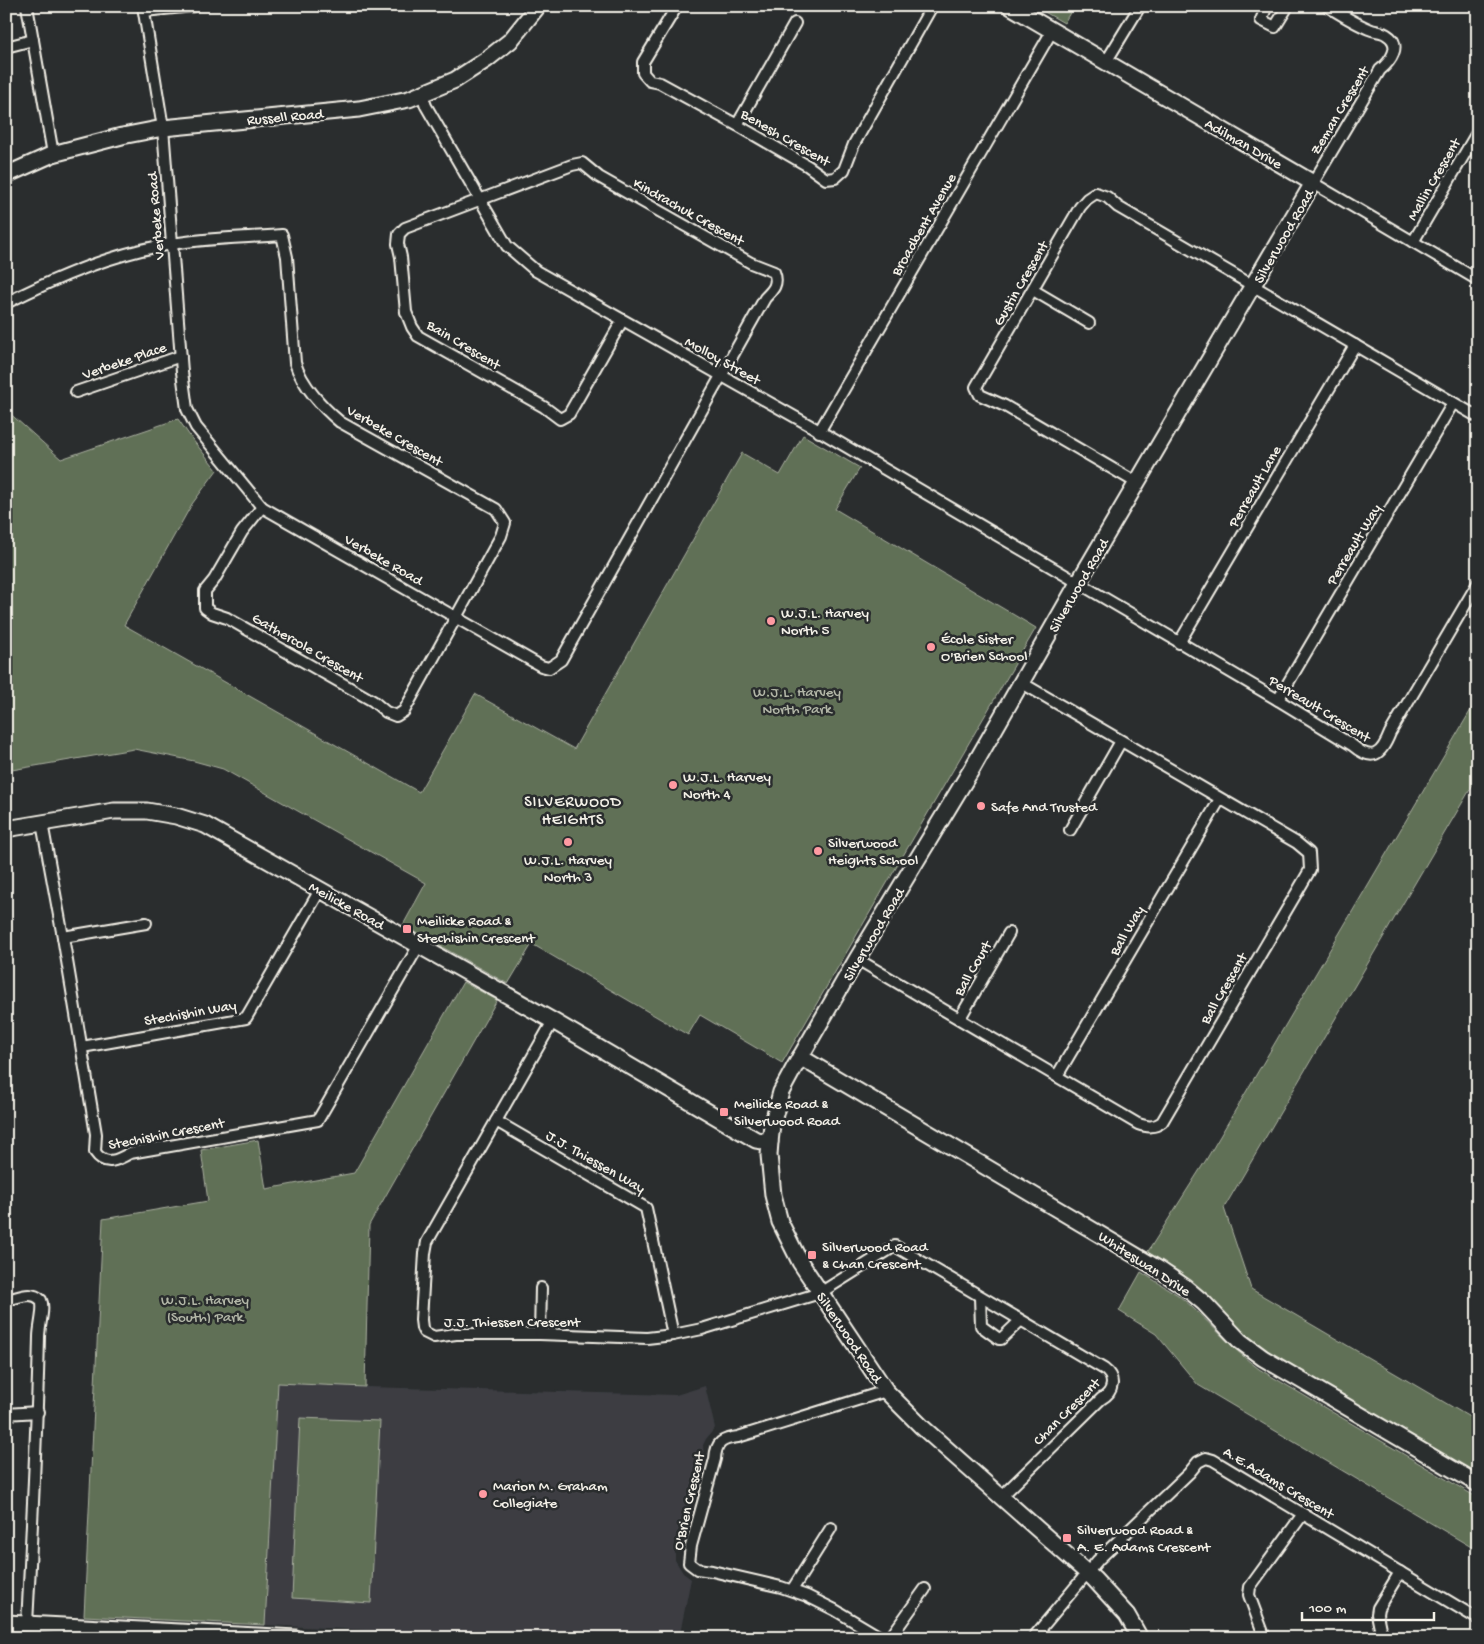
<svg xmlns="http://www.w3.org/2000/svg" width="1484" height="1644" font-family="'Gochi Hand',sans-serif">
<style>
.built{fill:#3c3e43}
.green{fill:#616f57;stroke:#aab0a0}
.lines{fill:none;stroke-linecap:round;stroke-linejoin:round}
.street-casing{stroke:#f4f1e8;stroke-width:14}
.secondary-casing{stroke:#f4f1e8;stroke-width:19}
.street{stroke:#2a2d2e;stroke-width:10}
.secondary{stroke:#2a2d2e;stroke-width:15}
.poi-dot{fill:#ff9aa2;stroke:#2a2d2e;stroke-width:2}
.labels{text-anchor:middle;stroke-width:5;stroke-linejoin:round;paint-order:stroke}
.street-label{font-size:15px;fill:#f4f1e8;stroke:#2a2d2e}
.poi-label{font-size:15px;fill:#f4f1e8;stroke:#2a2d2e;text-anchor:start}
.park-label{font-size:15px;fill:#b2b6a7;stroke:#2a2d2e}
.neighbourhood-label{font-size:16px;letter-spacing:1px;fill:#f4f1e8;stroke:#2a2d2e}
</style>
<rect width="100%" height="100%" fill="#2a2d2e"/>
<filter id="ink" filterUnits="userSpaceOnUse"><feTurbulence type="fractalNoise" baseFrequency=".02" numOctaves="2"/><feDisplacementMap in="SourceGraphic" scale="10" xChannelSelector="R" yChannelSelector="G"/><feConvolveMatrix kernelMatrix="1 2 1 2 8 2 1 2 1" color-interpolation-filters="sRGB"/></filter>
<g filter="url(#ink)">
<path class="built" d="M 278,1383 L 365,1387 L 676,1395 L 705,1386 L 715,1428 L 706,1439 L 703,1445 L 704,1459 L 685,1526 L 675,1543 L 675,1560 L 683,1573 L 691,1579 L 679,1638 L 526,1638 L 265,1625 Z"/>
<g class="green">
<path d="M 1034,6 L 1074,6 L 1064,23 Z"/>
<path d="M 6,410 L 61,459 L 178,419 L 192,439 L 217,470 L 192,504 L 124,625 L 419,792 L 475,694 L 574,749 L 742,453 L 780,475 L 803,435 L 860,468 L 835,509 L 1036,628 L 782,1063 L 700,1015 L 688,1035 L 532,944 L 508,984 L 403,925 L 426,883 L 223,769 L 194,761 L 134,749 L 6,771 Z"/>
<path d="M 1478,698 L 1478,776 L 1224,1208 L 1251,1289 L 1478,1422 L 1478,1474 L 1269,1353 L 1237,1327 L 1197,1286 L 1180,1272 L 1147,1253 L 1206,1160 Z"/>
<path d="M 463,982 L 497,1000 L 369,1225 L 365,1387 L 278,1383 L 265,1625 L 84,1616 L 103,1219 L 208,1201 L 201,1150 L 258,1140 L 266,1189 L 354,1173 Z"/>
<path d="M 1141,1272 C 1153,1280 1166,1287 1178,1295 C 1207,1318 1229,1347 1259,1369 L 1478,1498 L 1478,1551 L 1198,1385 L 1156,1334 L 1119,1311 Z"/>
<path d="M 300,1418 L 380,1421 L 371,1603 L 292,1598 Z"/>
</g>
<g class="lines">
<g class="street-casing">
<g id="street">
<path d="M 27,6 L 53,154"/>
<path d="M 143,6 L 163,128 L 182,372 L 187,409 L 196,427 L 262,507 L 541,666 L 549,668 L 561,660 L 765,298 C 773,290 779,284 774,272 L 751,263 L 599,177 L 582,163 L 572,165 L 405,228 L 399,234 L 398,244 L 401,257 L 406,312 L 412,327 L 418,336 L 544,407 L 560,419 L 569,414 L 622,321"/>
<path d="M 677,6 L 643,62 L 643,73 L 650,81 L 660,83 L 737,125 L 808,166 L 826,179 L 835,178 L 844,170 L 854,144 L 932,6"/>
<path d="M 1267,6 L 1261,20 L 1275,27 L 1288,6"/>
<path d="M 1327,6 C 1340,14 1354,23 1369,29 C 1375,32 1382,31 1387,35 C 1403,45 1390,62 1380,70 L 1313,183 L 1478,280"/>
<path d="M 144,11 L 194,6"/>
<path d="M 6,47 L 33,40"/>
<path d="M 1106,62 L 1140,6"/>
<path d="M 422,94 L 426,106 L 507,246 L 536,271 L 811,426 L 1278,700 L 1352,745 C 1372,762 1381,756 1390,733 L 1478,583"/>
<path d="M 737,125 L 795,23"/>
<path d="M 1413,242 L 1478,131"/>
<path d="M 1033,290 L 1089,323"/>
<path d="M 6,303 C 55,278 106,256 160,246 C 200,238 242,238 282,235 L 287,257 L 295,363 C 302,385 322,407 340,422 L 496,509 L 505,523 L 501,536 L 404,711 L 396,716 L 386,712 L 373,701 L 227,618 L 212,613 L 205,608 L 205,591 L 214,580 L 242,532 L 262,507"/>
<path d="M 76,392 L 181,356"/>
<path d="M 819,432 L 1052,31"/>
<path d="M 1137,483 L 1005,406 L 980,395 L 976,387 L 1080,207 L 1087,199 L 1096,193 L 1107,197 L 1118,207 L 1478,417"/>
<path d="M 1179,643 L 1355,345"/>
<path d="M 1278,700 L 1453,403"/>
<path d="M 42,823 L 63,937 L 96,1134 L 95,1152 C 105,1167 118,1160 130,1153 L 318,1120 L 419,945"/>
<path d="M 1070,830 L 1121,741"/>
<path d="M 63,937 L 146,923"/>
<path d="M 857,959 L 1138,1124 C 1147,1127 1154,1128 1162,1122 L 1310,870 L 1309,853 L 1297,843 L 1022,683"/>
<path d="M 960,1018 L 1009,933"/>
<path d="M 553,1021 L 427,1242 L 425,1253 L 421,1320 L 422,1328 L 424,1332 L 434,1337 L 456,1334 L 540,1334 L 647,1338 L 673,1335 L 702,1329 L 820,1293 L 895,1246 L 1104,1369 C 1116,1378 1114,1392 1101,1399 L 1001,1497"/>
<path d="M 82,1047 L 246,1018 L 320,890"/>
<path d="M 1057,1076 L 1220,799"/>
<path d="M 496,1121 L 646,1208 L 673,1335"/>
<path d="M 980,1297 L 981,1326 L 999,1339 L 1001,1339 L 1020,1321"/>
<path d="M 6,1300 C 18,1298 31,1290 41,1300 C 45,1308 39,1326 39,1337 C 37,1433 32,1528 27,1624"/>
<path d="M 540,1334 L 541,1288"/>
<path d="M 6,1414 L 38,1412"/>
<path d="M 792,1590 L 831,1528"/>
<path d="M 882,1638 L 835,1610 L 807,1596 L 781,1587 L 712,1571 L 697,1569 L 689,1563 L 691,1546 L 715,1459 C 716,1442 722,1439 738,1437 L 886,1391"/>
<path d="M 890,1638 L 925,1589"/>
<path d="M 1033,1638 L 1098,1560 L 1189,1473 L 1198,1462 L 1206,1458 L 1213,1460 L 1478,1619"/>
<path d="M 1265,1638 L 1249,1595 L 1250,1587 L 1303,1514"/>
<path d="M 1382,1638 L 1377,1614 L 1378,1608 L 1400,1572"/>
</g>
</g>
<g class="secondary-casing">
<g id="secondary">
<path d="M 1010,6 L 1313,183 L 1078,583 L 973,767 L 857,959 L 794,1068 L 781,1092 L 772,1125 L 770,1142 L 769,1155 L 773,1195 L 780,1222 L 800,1262 L 886,1391 L 922,1427 L 1094,1579 L 1127,1615 L 1140,1638"/>
<path d="M 6,175 L 53,154 L 68,150 L 122,136 L 163,128 L 359,109 L 409,99 L 455,80 L 486,60 L 510,41 L 538,6"/>
<path d="M 6,829 L 114,811 L 147,811 L 176,816 L 205,825 L 553,1021 L 756,1140 L 770,1142"/>
<path d="M 800,1057 L 1160,1270 L 1185,1287 L 1204,1303 L 1240,1341 L 1263,1358 L 1478,1484"/>
<path d="M 6,1623 L 296,1638"/>
</g>
</g>
<use href="#street" class="street"/>
<use href="#secondary" class="secondary"/>
</g>
</g>
<g class="poi-dot">
<circle cx="771" cy="621" r="5"/>
<circle cx="931" cy="647" r="5"/>
<circle cx="673" cy="785" r="5"/>
<circle cx="981" cy="806" r="5"/>
<circle cx="568" cy="842" r="5"/>
<circle cx="818" cy="851" r="5"/>
<rect x="402" y="924" width="10" height="10" rx="2.5"/>
<rect x="719" y="1107" width="10" height="10" rx="2.5"/>
<rect x="807" y="1250" width="10" height="10" rx="2.5"/>
<circle cx="483" cy="1494" r="5"/>
<rect x="1062" y="1533" width="10" height="10" rx="2.5"/>
</g>
<g class="labels">
<g class="street-label">
<text transform="translate(1339 110) rotate(-59)" y="5">Zeman Crescent</text>
<text transform="translate(285 116) rotate(-5)" y="5">Russell Road</text>
<text transform="translate(786 137) rotate(30)" y="5">Benesh Crescent</text>
<text transform="translate(1244 143) rotate(30)" y="5">Adilman Drive</text>
<text transform="translate(1433 179) rotate(-60)" y="5">Mallin Crescent</text>
<text transform="translate(689 211) rotate(29)" y="5">Kindrachuk Crescent</text>
<text transform="translate(155 216) rotate(-95)" y="5">Verbeke Road</text>
<text transform="translate(923 224) rotate(-60)" y="5">Broadbent Avenue</text>
<text transform="translate(1283 236) rotate(-60)" y="5">Silverwood Road</text>
<text transform="translate(1020 283) rotate(-60)" y="5">Gustin Crescent</text>
<text transform="translate(464 344) rotate(31)" y="5">Bain Crescent</text>
<text transform="translate(124 360) rotate(-19)" y="5">Verbeke Place</text>
<text transform="translate(723 360) rotate(29)" y="5">Molloy Street</text>
<text transform="translate(395 435) rotate(30)" y="5">Verbeke Crescent</text>
<text transform="translate(1254 486) rotate(-60)" y="5">Perreault Lane</text>
<text transform="translate(1353 544) rotate(-59)" y="5">Perreault Way</text>
<text transform="translate(384 559) rotate(30)" y="5">Verbeke Road</text>
<text transform="translate(1078 585) rotate(-60)" y="5">Silverwood Road</text>
<text transform="translate(308 647) rotate(30)" y="5">Gathercole Crescent</text>
<text transform="translate(1320 708) rotate(31)" y="5">Perreault Crescent</text>
<text transform="translate(347 905) rotate(29)" y="5">Meilicke Road</text>
<text transform="translate(1126 930) rotate(-60)" y="5">Ball Way</text>
<text transform="translate(873 934) rotate(-59)" y="5">Silverwood Road</text>
<text transform="translate(972 968) rotate(-60)" y="5">Ball Court</text>
<text transform="translate(1223 988) rotate(-60)" y="5">Ball Crescent</text>
<text transform="translate(190 1012) rotate(-10)" y="5">Stechishin Way</text>
<text transform="translate(166 1133) rotate(-11)" y="5">Stechishin Crescent</text>
<text transform="translate(596 1161) rotate(30)" y="5">J.J. Thiessen Way</text>
<text transform="translate(1145 1263) rotate(33)" y="5">Whiteswan Drive</text>
<text x="512" y="1326">J.J. Thiessen Crescent</text>
<text transform="translate(850 1337) rotate(56)" y="5">Silverwood Road</text>
<text transform="translate(1066 1411) rotate(-45)" y="5">Chan Crescent</text>
<text transform="translate(1279 1482) rotate(31)" y="5">A.E.Adams Crescent</text>
<text transform="translate(688 1501) rotate(-77)" y="5">O'Brien Crescent</text>
</g>
<g class="poi-label">
<text x="781" y="617">W.J.L. Harvey<tspan x="781" dy="17">North 5</tspan></text>
<text x="941" y="643">École Sister<tspan x="941" dy="17">O'Brien School</tspan></text>
<text x="683" y="781">W.J.L. Harvey<tspan x="683" dy="17">North 4</tspan></text>
<text x="991" y="811">Safe And Trusted</text>
<text x="828" y="847">Silverwood<tspan x="828" dy="17">Heights School</tspan></text>
<text x="568" y="864" text-anchor="middle">W.J.L. Harvey<tspan x="568" dy="17">North 3</tspan></text>
<text x="417" y="925">Meilicke Road &amp;<tspan x="417" dy="17">Stechishin Crescent</tspan></text>
<text x="734" y="1108">Meilicke Road &amp;<tspan x="734" dy="17">Silverwood Road</tspan></text>
<text x="822" y="1251">Silverwood Road<tspan x="822" dy="17">&amp; Chan Crescent</tspan></text>
<text x="493" y="1490">Marion M. Graham<tspan x="493" dy="17">Collegiate</tspan></text>
<text x="1077" y="1534">Silverwood Road &amp;<tspan x="1077" dy="17">A. E. Adams Crescent</tspan></text>
</g>
<g class="park-label">
<text x="797" y="696">W.J.L. Harvey<tspan x="797" dy="17">North Park</tspan></text>
<text x="205" y="1304">W.J.L. Harvey<tspan x="205" dy="17">(South) Park</tspan></text>
</g>
<g class="neighbourhood-label">
<text x="573" y="806">SILVERWOOD<tspan x="573" dy="18">HEIGHTS</tspan></text>
</g>
</g>
<rect width="1484" height="1644" fill="none" stroke="#2a2d2e" stroke-width="25"/>
<rect x="12" y="12" width="1459" height="1619" fill="none" stroke="#f4f1e8" stroke-width="2" filter="url(#ink)"/>
<path d="M1302 1612v8h132v-8" fill="none" stroke="#f4f1e8" stroke-width="2.5"/>
<text x="1309" y="1612" font-size="15" fill="#f4f1e8" stroke="#2a2d2e" stroke-width="4" paint-order="stroke">100 m</text>
</svg>
